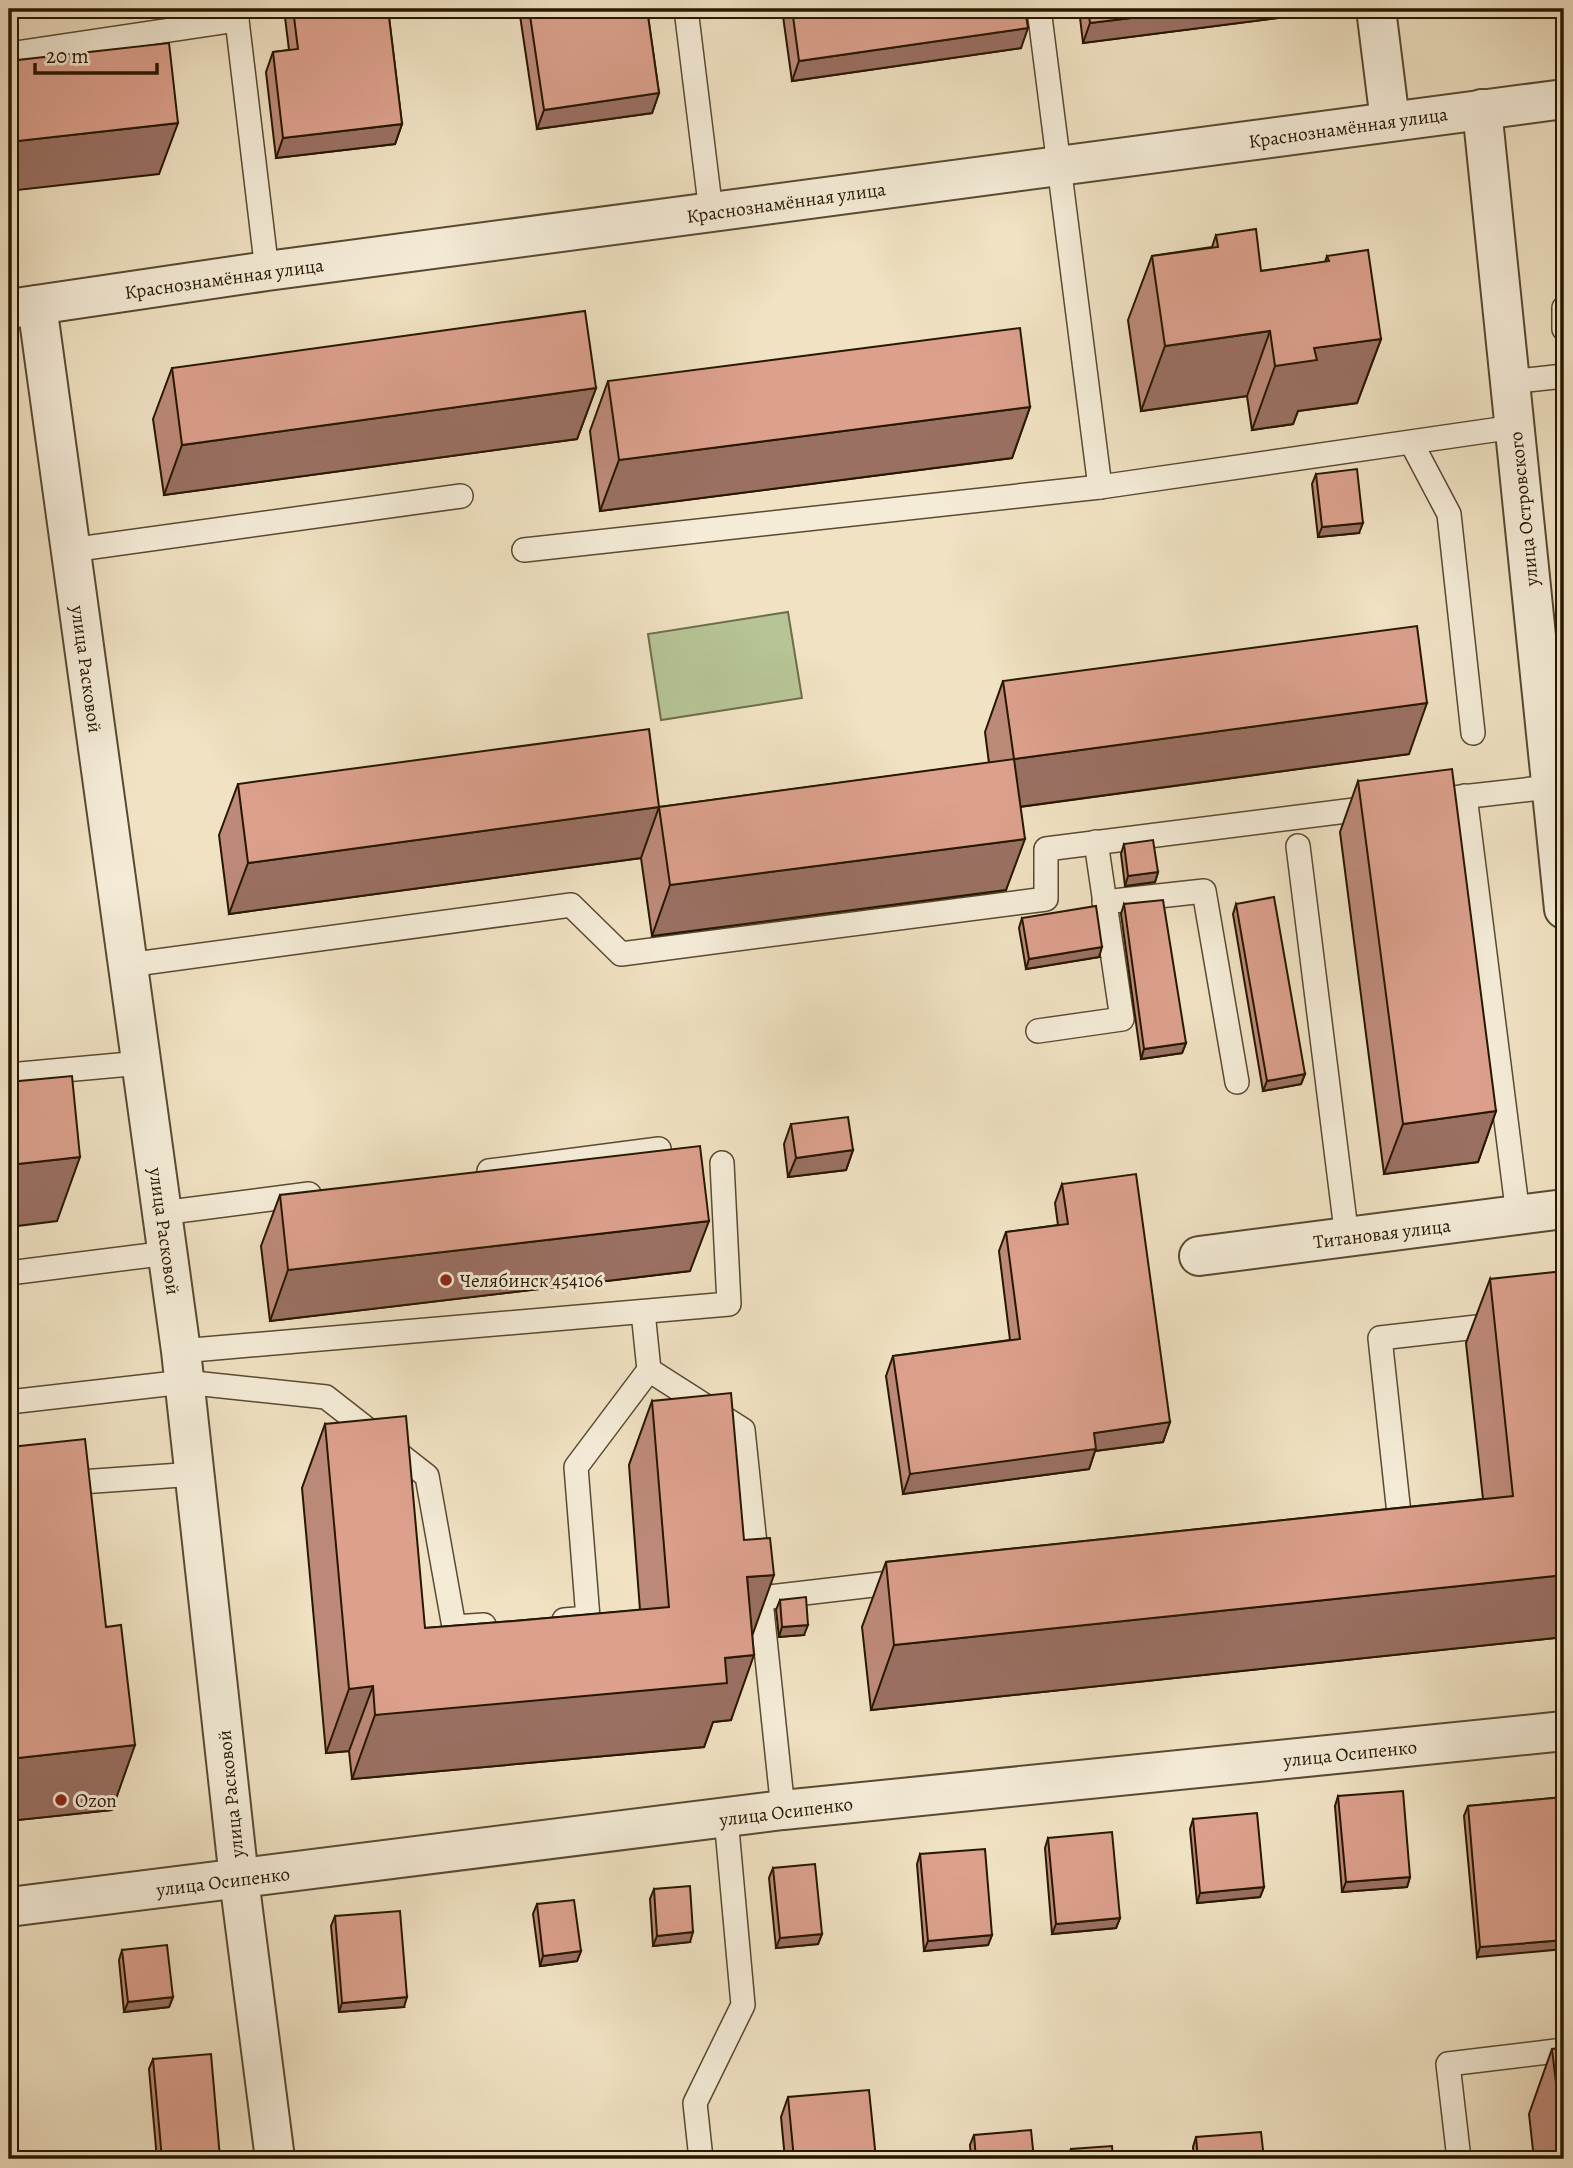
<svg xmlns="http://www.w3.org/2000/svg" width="1573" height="2168" font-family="Alegreya,serif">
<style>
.grass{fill:#b6c496;stroke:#6e6e4b;stroke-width:2}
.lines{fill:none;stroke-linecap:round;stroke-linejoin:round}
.service-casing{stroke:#594a31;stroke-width:26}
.minor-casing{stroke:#594a31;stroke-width:42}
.tertiary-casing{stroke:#594a31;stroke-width:42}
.service{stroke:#f5ecd8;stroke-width:23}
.minor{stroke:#f5ecd8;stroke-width:38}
.tertiary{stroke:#f5ecd8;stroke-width:38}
.wall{fill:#bd8a79;stroke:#271700;stroke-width:2}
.shaded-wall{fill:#9a7063;stroke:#271700;stroke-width:2}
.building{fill:#dca08d;stroke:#271700;stroke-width:2}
.poi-dot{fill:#8f2418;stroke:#f5ecd8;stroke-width:2.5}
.labels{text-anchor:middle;stroke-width:6;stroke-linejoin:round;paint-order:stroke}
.street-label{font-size:19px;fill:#271700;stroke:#f5ecd8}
.poi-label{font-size:19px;fill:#271700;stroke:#f5ecd8;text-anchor:start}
</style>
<rect width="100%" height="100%" fill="#f0e2c3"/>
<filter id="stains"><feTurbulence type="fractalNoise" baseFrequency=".00286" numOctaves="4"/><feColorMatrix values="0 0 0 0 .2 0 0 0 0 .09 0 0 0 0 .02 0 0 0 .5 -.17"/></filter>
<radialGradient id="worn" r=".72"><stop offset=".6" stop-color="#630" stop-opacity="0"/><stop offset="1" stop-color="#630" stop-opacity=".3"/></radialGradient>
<path class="grass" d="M 788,612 L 802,698 L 661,720 L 648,634 Z"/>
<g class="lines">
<g class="service-casing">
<g id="service">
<path d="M 686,9 L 711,212"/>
<path d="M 1039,9 L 1100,487"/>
<path d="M 237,20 L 267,271"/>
<path d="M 9,54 L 237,20 L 236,9"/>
<path d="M 1564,308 L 1564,329"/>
<path d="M 1510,382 L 1564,376"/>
<path d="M 1412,444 L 1449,514 L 1473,733"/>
<path d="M 71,550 L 461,496"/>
<path d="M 524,550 L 1100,487 L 1514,427"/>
<path d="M 1465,796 L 1518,1215"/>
<path d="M 1426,801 L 1550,787"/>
<path d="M 1298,846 L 1347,1238"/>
<path d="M 1104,902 L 1204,891 L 1237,1082"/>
<path d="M 128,965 L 571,905 L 621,954 L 1046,899 L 1046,849 L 1378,807"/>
<path d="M 1038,1031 L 1122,1019 L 1096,842"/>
<path d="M 9,1075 L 141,1063"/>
<path d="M 489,1171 L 659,1149"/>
<path d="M 162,1213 L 309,1194"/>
<path d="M 9,1273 L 168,1253"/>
<path d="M 643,1312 L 649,1370"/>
<path d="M 181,1351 L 729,1304 L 722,1163"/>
<path d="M 9,1402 L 184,1382 L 326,1397 L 427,1476 L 454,1627 L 484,1625"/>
<path d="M 9,1487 L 195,1474"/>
<path d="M 1386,1525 L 1400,1523 L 1380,1338 L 1564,1317"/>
<path d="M 761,1598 L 907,1581"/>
<path d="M 564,1620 L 588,1618 L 576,1467 L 649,1370 L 743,1430 L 783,1810"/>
<path d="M 701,2159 L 695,2103 L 743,2005 L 726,1818"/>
<path d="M 1459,2159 L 1448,2064 L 1564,2050"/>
</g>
</g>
<g class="minor-casing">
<g id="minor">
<path d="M 37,305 L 181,1351 L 239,1879 L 275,2159"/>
<path d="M 1199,1256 L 1564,1209"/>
<path d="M 9,1907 L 783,1810 L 1564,1731"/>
</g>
</g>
<g class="tertiary-casing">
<g id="tertiary">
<path d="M 1376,9 L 1390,121"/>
<path d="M 1482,109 L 1564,909"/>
<path d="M 9,309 L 267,271 L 1564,99"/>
</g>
</g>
<use href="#service" class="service"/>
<use href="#minor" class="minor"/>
<use href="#tertiary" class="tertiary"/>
</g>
<g class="wall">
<path d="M 284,9 L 388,9 L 402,124 L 395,144 L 276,158 L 266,72 L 273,52 L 289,50 Z"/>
<path d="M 519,9 L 647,9 L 659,93 L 652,113 L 537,129 Z"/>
<path d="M 782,9 L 1025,9 L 1021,48 L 792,81 Z"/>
<path d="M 1079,9 L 1304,9 L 1301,15 L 1083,43 Z"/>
<path d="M 1216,235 L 1261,271 L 1325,262 L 1327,256 L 1381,339 L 1357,403 L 1298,411 L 1293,424 L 1252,430 L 1247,396 L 1141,411 L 1128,320 L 1152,256 L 1212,247 Z"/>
<path d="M 172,368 L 596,388 L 577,439 L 164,495 L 153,419 Z"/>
<path d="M 608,381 L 1030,407 L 1012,458 L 600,511 L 590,431 Z"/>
<path d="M 1316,474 L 1359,533 L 1318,537 L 1312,484 Z"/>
<path d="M 1003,681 L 1409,754 L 1020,807 L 1006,890 L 652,936 L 641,858 L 229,914 L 219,835 L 238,784 L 659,807 L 989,763 L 985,732 Z"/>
<path d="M 1358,781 L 1496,1111 L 1478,1162 L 1384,1174 L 1340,832 Z"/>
<path d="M 1124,844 L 1158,872 L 1155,882 L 1125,886 L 1121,854 Z"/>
<path d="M 1124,904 L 1186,1043 L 1182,1053 L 1141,1059 L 1121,914 Z"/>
<path d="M 1236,904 L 1305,1074 L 1301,1084 L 1263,1091 L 1233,914 Z"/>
<path d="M 1022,918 L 1099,957 L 1026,969 L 1019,928 Z"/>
<path d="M 791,1124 L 853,1150 L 846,1170 L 788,1177 L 784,1144 Z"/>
<path d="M 1062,1184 L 1170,1422 L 1163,1442 L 1095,1451 L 1089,1469 L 903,1494 L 886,1376 L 893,1356 L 1010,1340 L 999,1251 L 1006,1232 L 1058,1225 L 1055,1203 Z"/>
<path d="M 280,1195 L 690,1271 L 270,1321 L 261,1246 Z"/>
<path d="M 1490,1279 L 1564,1637 L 871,1710 L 862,1627 L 886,1562 L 1483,1499 L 1466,1343 Z"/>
<path d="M 652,1401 L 752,1636 L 731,1720 L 713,1722 L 704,1747 L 352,1779 L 349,1751 L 326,1753 L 302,1488 L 325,1424 L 425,1628 L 514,1621 L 640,1610 L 629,1465 Z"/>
<path d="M 11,1447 L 112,1810 L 9,1821 L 9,1453 Z"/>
<path d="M 780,1600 L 804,1635 L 779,1637 L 776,1610 Z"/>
<path d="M 1338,1796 L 1410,1877 L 1407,1887 L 1342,1892 L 1335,1806 Z"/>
<path d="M 1564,1797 L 1477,1957 L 1464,1816 L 1468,1806 Z"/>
<path d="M 1193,1819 L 1264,1887 L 1260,1897 L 1197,1903 L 1190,1829 Z"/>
<path d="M 1048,1838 L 1120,1918 L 1116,1928 L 1052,1934 L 1045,1848 Z"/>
<path d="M 920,1854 L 992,1935 L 988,1945 L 924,1951 L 917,1864 Z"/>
<path d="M 773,1868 L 822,1934 L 818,1944 L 776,1948 L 769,1878 Z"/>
<path d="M 654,1889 L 690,1942 L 653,1946 L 650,1899 Z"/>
<path d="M 537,1904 L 581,1951 L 577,1961 L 540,1966 L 533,1914 Z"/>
<path d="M 335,1916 L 404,2007 L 339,2012 L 331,1926 Z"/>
<path d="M 122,1950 L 173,1997 L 169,2007 L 124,2012 L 119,1960 Z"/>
<path d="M 1564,2048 L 1564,2159 L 1534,2159 L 1529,2114 L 1552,2049 Z"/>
<path d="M 153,2059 L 220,2158 L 224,2159 L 157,2159 L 149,2069 Z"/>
<path d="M 788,2097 L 876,2159 L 785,2159 L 781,2117 Z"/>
<path d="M 974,2135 L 1034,2159 L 971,2159 L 970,2145 Z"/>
<path d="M 1196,2137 L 1264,2159 L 1194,2159 L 1193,2147 Z"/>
<path d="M 1071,2149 L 1113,2159 L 1067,2159 Z"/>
</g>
<g class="shaded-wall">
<path d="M 1206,9 L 1304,9 L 1301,15 L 1083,43 L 1090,23 Z"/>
<path d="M 1028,28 L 1021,48 L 792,81 L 799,61 Z"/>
<path d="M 659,93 L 652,113 L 537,129 L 544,110 Z"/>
<path d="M 178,123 L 159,174 L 9,191 L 9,142 Z"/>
<path d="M 402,124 L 395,144 L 276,158 L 283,138 Z"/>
<path d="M 1270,331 L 1247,396 L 1141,411 L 1165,346 Z"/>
<path d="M 1381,339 L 1357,403 L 1298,411 L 1293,424 L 1252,430 L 1275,366 L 1314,348 Z"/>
<path d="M 596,388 L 577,439 L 164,495 L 182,445 Z"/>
<path d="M 1030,407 L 1012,458 L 600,511 L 619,460 Z"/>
<path d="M 1363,523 L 1359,533 L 1318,537 L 1322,527 Z"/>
<path d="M 1427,703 L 1409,754 L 996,810 L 1014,759 Z"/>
<path d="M 659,807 L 641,858 L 229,914 L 248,863 Z"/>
<path d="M 1025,839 L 1006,890 L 652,936 L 670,885 Z"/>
<path d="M 1158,872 L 1155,882 L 1125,886 L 1128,876 Z"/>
<path d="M 1102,947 L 1099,957 L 1026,969 L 1029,959 Z"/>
<path d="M 1186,1043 L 1182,1053 L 1141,1059 L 1144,1049 Z"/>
<path d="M 1305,1074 L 1301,1084 L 1263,1091 L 1267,1081 Z"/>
<path d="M 1496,1111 L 1478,1162 L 1384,1174 L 1403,1124 Z"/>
<path d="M 853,1150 L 846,1170 L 788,1177 L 796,1158 Z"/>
<path d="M 80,1157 L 57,1221 L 9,1227 L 9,1165 Z"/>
<path d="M 709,1221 L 690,1271 L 270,1321 L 288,1270 Z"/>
<path d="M 1170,1422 L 1163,1442 L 1095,1451 L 1089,1469 L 903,1494 L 910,1474 L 1094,1433 Z"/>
<path d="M 774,1575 L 751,1639 L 747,1577 Z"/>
<path d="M 1564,1575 L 1564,1637 L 871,1710 L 894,1645 Z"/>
<path d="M 808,1625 L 804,1635 L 779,1637 L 782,1627 Z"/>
<path d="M 754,1655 L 731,1720 L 713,1722 L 704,1747 L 352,1779 L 375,1715 L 725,1658 Z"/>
<path d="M 373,1686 L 349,1751 L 326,1753 L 349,1689 Z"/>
<path d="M 135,1745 L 112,1810 L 9,1821 L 9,1759 Z"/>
<path d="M 1410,1877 L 1407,1887 L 1342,1892 L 1346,1882 Z"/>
<path d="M 1264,1887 L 1260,1897 L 1197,1903 L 1200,1893 Z"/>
<path d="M 1120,1918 L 1116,1928 L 1052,1934 L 1056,1924 Z"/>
<path d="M 693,1932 L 690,1942 L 653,1946 L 657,1936 Z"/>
<path d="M 822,1934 L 818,1944 L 776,1948 L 780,1938 Z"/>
<path d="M 992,1935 L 988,1945 L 924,1951 L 928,1941 Z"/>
<path d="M 1564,1940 L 1564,1949 L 1477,1957 L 1480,1947 Z"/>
<path d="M 581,1951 L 577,1961 L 540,1966 L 543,1956 Z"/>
<path d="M 173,1997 L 169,2007 L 124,2012 L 128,2002 Z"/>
<path d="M 407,1997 L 404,2007 L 339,2012 L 342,2003 Z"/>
</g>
<g class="building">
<path d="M 293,9 L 388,9 L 402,124 L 283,138 L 273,52 L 298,49 Z"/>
<path d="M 529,9 L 647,9 L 659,93 L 544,110 Z"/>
<path d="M 792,9 L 1025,9 L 1028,28 L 799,61 Z"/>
<path d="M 1088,9 L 1206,9 L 1090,23 Z"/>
<path d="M 169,43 L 178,123 L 9,142 L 9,61 Z"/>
<path d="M 1256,229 L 1261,271 L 1329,261 L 1327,256 L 1368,250 L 1381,339 L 1314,348 L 1317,360 L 1275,366 L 1270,331 L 1165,346 L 1152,256 L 1218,247 L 1216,235 Z"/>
<path d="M 585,311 L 596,388 L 182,445 L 172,368 Z"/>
<path d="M 1020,328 L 1030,407 L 619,460 L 608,381 Z"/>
<path d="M 1357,469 L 1363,523 L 1322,527 L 1316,474 Z"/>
<path d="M 1417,626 L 1427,703 L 1014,759 L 1003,681 Z"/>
<path d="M 649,729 L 659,807 L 248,863 L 238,784 Z"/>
<path d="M 1014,759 L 1025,839 L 670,885 L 659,807 Z"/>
<path d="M 1452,769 L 1496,1111 L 1403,1124 L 1358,781 Z"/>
<path d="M 1153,840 L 1158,872 L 1128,876 L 1124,844 Z"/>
<path d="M 1274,897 L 1305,1074 L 1267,1081 L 1236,904 Z"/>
<path d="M 1163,900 L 1186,1043 L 1144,1049 L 1124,904 Z"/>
<path d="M 1096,906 L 1102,947 L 1029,959 L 1022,918 Z"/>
<path d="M 72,1076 L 80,1157 L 9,1165 L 9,1082 Z"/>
<path d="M 848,1117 L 853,1150 L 796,1158 L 791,1124 Z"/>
<path d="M 700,1146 L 709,1221 L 288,1270 L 280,1195 Z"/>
<path d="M 1136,1174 L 1170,1422 L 1094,1433 L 1096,1449 L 910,1474 L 893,1356 L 1020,1339 L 1006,1232 L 1068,1224 L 1062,1184 Z"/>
<path d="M 1564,1271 L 1564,1575 L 894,1645 L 886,1562 L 1513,1496 L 1490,1279 Z"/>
<path d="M 731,1393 L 744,1540 L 770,1538 L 774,1575 L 747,1577 L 754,1655 L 725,1658 L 727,1683 L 375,1715 L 373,1686 L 349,1689 L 325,1424 L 406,1416 L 425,1628 L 514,1621 L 669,1607 L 652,1401 Z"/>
<path d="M 85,1439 L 106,1627 L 121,1625 L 135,1745 L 9,1759 L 9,1656 L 12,1656 L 9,1622 L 9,1485 L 15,1485 L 11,1447 Z"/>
<path d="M 806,1597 L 808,1625 L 782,1627 L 780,1600 Z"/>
<path d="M 1403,1791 L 1410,1877 L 1346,1882 L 1338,1796 Z"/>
<path d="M 1564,1797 L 1564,1940 L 1480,1947 L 1468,1806 Z"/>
<path d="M 1257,1813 L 1264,1887 L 1200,1893 L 1193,1819 Z"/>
<path d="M 1112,1832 L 1120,1918 L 1056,1924 L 1048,1838 Z"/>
<path d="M 985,1849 L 992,1935 L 928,1941 L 920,1854 Z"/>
<path d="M 815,1864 L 822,1934 L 780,1938 L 773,1868 Z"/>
<path d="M 690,1886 L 693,1932 L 657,1936 L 654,1889 Z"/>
<path d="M 574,1900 L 581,1951 L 543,1956 L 537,1904 Z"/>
<path d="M 400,1911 L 407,1997 L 342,2003 L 335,1916 Z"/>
<path d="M 167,1945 L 173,1997 L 128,2002 L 122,1950 Z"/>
<path d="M 1564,2048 L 1564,2150 L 1552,2049 Z"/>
<path d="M 211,2054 L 220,2158 L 224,2158 L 224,2159 L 162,2159 L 153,2059 Z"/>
<path d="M 869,2090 L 876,2159 L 794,2159 L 788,2097 Z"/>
<path d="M 1031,2130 L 1034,2159 L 976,2159 L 974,2135 Z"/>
<path d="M 1261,2132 L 1264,2159 L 1198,2159 L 1196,2137 Z"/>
<path d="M 1112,2146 L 1113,2159 L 1071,2159 L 1071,2149 Z"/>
</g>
<g class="poi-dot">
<circle cx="446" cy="1280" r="7"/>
<circle cx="61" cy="1800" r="7"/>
</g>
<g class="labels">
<g class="street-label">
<text transform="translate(1348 127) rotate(-8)" y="7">Краснознамённая улица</text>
<text transform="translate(786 202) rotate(-8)" y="7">Краснознамённая улица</text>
<text transform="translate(224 278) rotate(-8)" y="7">Краснознамённая улица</text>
<text transform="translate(1523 509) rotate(-96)" y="7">улица Островского</text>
<text transform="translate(87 669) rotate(82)" y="7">улица Расковой</text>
<text transform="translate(165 1231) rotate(82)" y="7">улица Расковой</text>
<text transform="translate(1382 1233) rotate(-7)" y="7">Титановая улица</text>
<text transform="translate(1350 1753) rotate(-6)" y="7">улица Осипенко</text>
<text transform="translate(230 1794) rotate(-96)" y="7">улица Расковой</text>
<text transform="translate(786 1811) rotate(-7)" y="7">улица Осипенко</text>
<text transform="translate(223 1881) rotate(-7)" y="7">улица Осипенко</text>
</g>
<g class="poi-label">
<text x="460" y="1287">Челябинск 454106</text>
<text x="75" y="1807">Ozon</text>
</g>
</g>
<rect width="1573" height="2168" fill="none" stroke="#f0e2c3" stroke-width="35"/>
<rect x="10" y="10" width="1552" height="2147" fill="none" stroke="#271700" stroke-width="3.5"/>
<rect x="18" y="18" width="1538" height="2133" fill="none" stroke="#271700" stroke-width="2"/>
<path d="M35 63v10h122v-10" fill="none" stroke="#271700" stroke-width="3.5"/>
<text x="46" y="63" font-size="21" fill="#271700" stroke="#f5ecd8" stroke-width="5" paint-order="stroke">20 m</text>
<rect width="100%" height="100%" filter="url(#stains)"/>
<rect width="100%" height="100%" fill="url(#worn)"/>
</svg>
